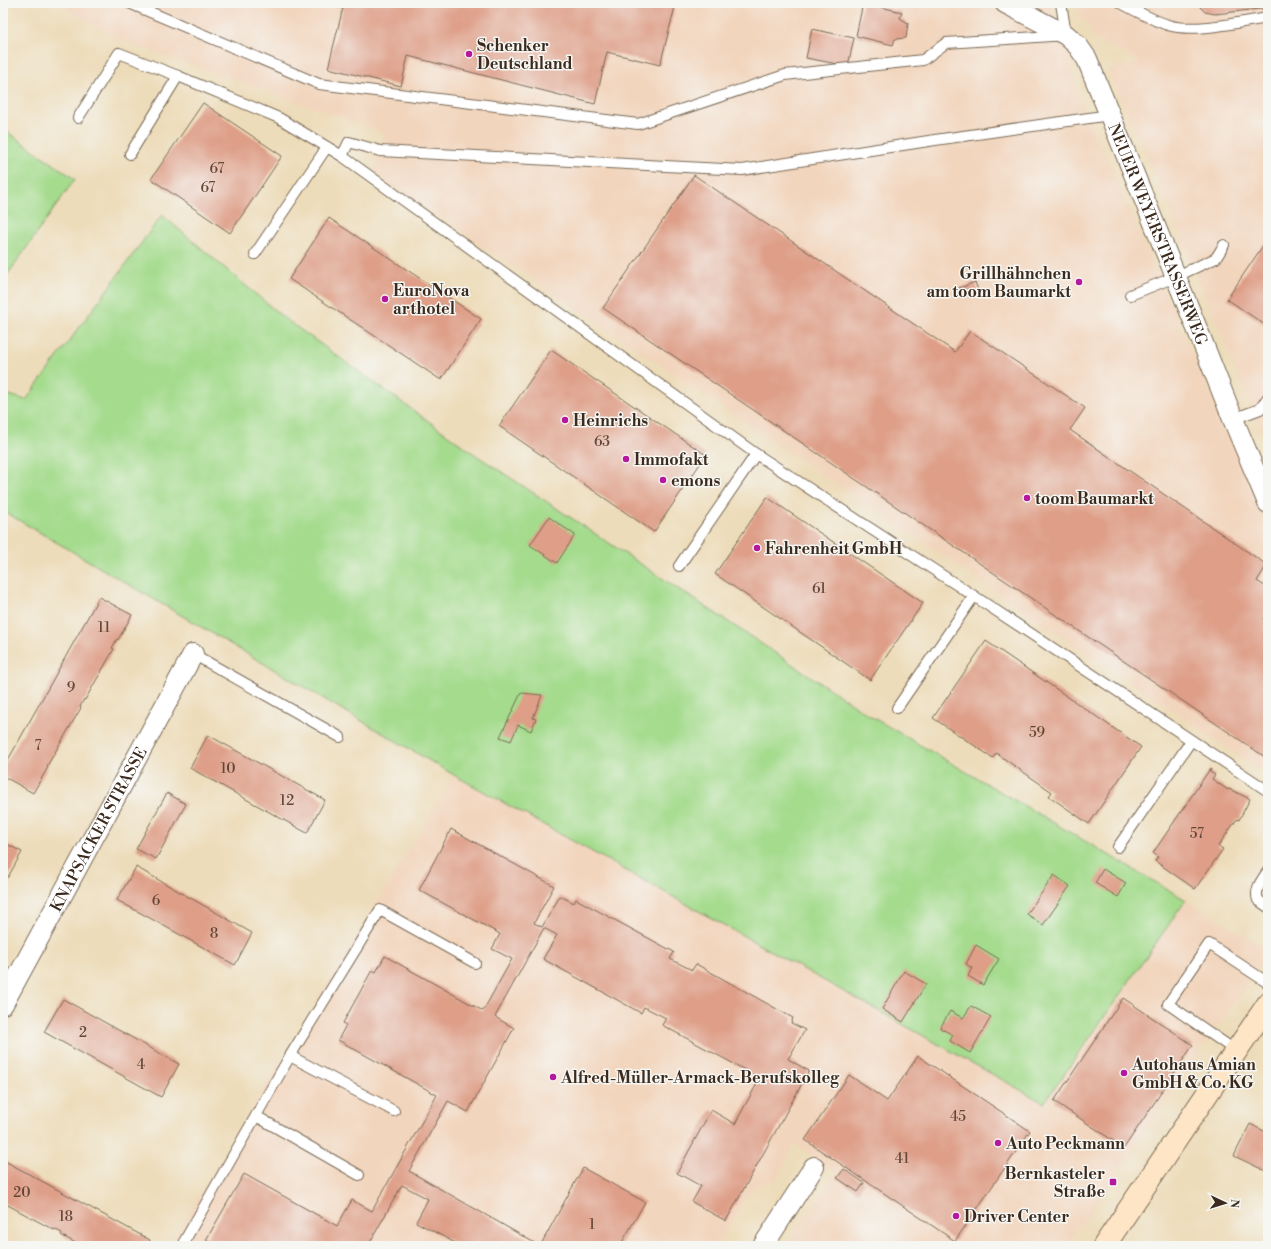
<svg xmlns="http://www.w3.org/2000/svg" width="1271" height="1249" font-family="'Libre Bodoni',serif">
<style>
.built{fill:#f2d5bd}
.green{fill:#a4db8d;stroke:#708256}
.building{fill:#de9e87}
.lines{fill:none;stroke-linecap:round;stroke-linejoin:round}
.service-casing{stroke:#796854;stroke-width:12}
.minor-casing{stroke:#796854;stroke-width:22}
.secondary-casing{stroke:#796854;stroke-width:24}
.service{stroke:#fff;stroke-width:10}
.minor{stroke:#fff;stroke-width:20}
.secondary{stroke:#fde5c5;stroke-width:22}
.poi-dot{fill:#b5179e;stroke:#f6f6f2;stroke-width:1.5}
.labels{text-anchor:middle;stroke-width:3;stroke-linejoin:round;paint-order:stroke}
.number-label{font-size:14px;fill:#644738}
.poi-label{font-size:16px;font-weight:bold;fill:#3b2a1e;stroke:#f6f6f2;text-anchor:start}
.street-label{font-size:16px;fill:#3b2a1e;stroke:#f6f6f2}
</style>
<rect width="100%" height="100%" fill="#f6f6f2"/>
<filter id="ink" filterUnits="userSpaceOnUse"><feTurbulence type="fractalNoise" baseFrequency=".025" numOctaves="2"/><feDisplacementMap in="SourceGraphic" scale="8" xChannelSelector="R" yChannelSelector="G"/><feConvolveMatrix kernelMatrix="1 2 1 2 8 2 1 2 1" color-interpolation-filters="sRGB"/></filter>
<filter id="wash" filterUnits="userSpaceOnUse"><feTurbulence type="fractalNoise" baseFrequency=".012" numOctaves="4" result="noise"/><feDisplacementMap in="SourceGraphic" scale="16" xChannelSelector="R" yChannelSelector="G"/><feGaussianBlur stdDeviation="0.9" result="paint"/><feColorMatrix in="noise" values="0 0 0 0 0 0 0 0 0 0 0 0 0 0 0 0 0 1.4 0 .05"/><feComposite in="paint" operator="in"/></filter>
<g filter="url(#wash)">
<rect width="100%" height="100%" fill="#eddcb9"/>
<g class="built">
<path d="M 55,3 L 1050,3 L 1068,53 L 1076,89 L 1268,526 L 1268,775 L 373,172 L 385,133 L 118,39 Z"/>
<path d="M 1069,3 L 1268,3 L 1268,446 L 1143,146 L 1108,70 L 1139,62 L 1094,38 L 1090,27 Z"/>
<path d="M 454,775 L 1044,1103 L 1186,900 L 1268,949 L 1268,953 L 1066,1246 L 786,1246 L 836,1172 L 794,1144 L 778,1178 L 751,1190 L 717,1246 L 169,1246 Z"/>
</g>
<g class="green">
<path d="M 3,129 L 75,179 L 3,281 Z"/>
<path d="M 162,215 L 284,318 L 473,453 L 872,717 L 1186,900 L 1044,1103 L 454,775 L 3,511 L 3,393 L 26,400 Z"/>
</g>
<g id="blocks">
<g class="building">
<path d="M 323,3 L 676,3 L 660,65 L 607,52 L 595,104 L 408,56 L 401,86 L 328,68 L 343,8 Z"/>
<path d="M 863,3 L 902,12 L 900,18 L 908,23 L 906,38 L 895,39 L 893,45 L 856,36 Z"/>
<path d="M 1196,3 L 1268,3 L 1268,8 L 1215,14 L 1205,12 Z"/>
<path d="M 812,29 L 854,38 L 848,66 L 806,58 Z"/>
<path d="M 203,103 L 282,156 L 230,233 L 151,179 Z"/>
<path d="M 694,175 L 955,352 L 970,331 L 1085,408 L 1070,430 L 1267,565 L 1257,581 L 1268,588 L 1268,613 L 1263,619 L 1268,623 L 1268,759 L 603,308 Z"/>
<path d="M 329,218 L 481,319 L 441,380 L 289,279 Z"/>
<path d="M 1268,238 L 1268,327 L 1227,299 Z"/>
<path d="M 975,282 L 978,290 L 961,297 L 957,289 Z"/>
<path d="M 551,350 L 706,455 L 654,532 L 499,426 Z"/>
<path d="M 767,497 L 923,603 L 870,680 L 715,574 Z"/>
<path d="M 549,517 L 575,535 L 557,563 L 530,545 Z"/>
<path d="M 99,597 L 132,615 L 118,640 L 117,639 L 112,648 L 114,649 L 85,700 L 84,699 L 80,707 L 81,708 L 47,766 L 48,767 L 33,793 L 3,776 L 3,769 Z"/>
<path d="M 986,641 L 1141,747 L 1089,824 L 1049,796 L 1052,792 L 996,753 L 993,758 L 933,718 Z"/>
<path d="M 521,693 L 542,695 L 533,718 L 536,719 L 531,731 L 518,725 L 511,741 L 500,737 Z"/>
<path d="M 208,735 L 325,800 L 307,833 L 190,768 Z"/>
<path d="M 1210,769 L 1211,769 L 1210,772 L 1215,775 L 1212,779 L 1228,790 L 1229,789 L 1250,799 L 1239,820 L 1237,819 L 1218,846 L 1223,849 L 1195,889 L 1155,861 L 1158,857 L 1153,853 Z"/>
<path d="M 167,793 L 186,804 L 156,859 L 136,849 Z"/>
<path d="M 451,829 L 554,886 L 534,923 L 542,927 L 560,896 L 574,903 L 576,899 L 674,952 L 670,959 L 692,970 L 696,964 L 793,1018 L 791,1023 L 805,1030 L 788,1059 L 809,1071 L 726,1221 L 692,1202 L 701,1186 L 677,1173 L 711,1110 L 735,1124 L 760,1078 L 662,1025 L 666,1018 L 644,1007 L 641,1013 L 543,959 L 557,935 L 544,928 L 495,1017 L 514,1028 L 481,1088 L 468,1112 L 448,1101 L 409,1171 L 540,1246 L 583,1168 L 645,1202 L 620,1246 L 461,1246 L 416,1222 L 428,1199 L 402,1185 L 369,1244 L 373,1246 L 216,1246 L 206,1240 L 244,1174 L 337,1226 L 352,1200 L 372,1211 L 437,1095 L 338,1040 L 346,1025 L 343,1023 L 372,970 L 376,972 L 385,956 L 483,1011 L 512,959 L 492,949 L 500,934 L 419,890 Z"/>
<path d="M 3,842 L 22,852 L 8,877 L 7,877 L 3,883 Z"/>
<path d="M 136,867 L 252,933 L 235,965 L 117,900 Z"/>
<path d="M 1103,869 L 1126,883 L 1118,897 L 1095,883 Z"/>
<path d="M 1054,875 L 1070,886 L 1043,925 L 1027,914 Z"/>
<path d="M 976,945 L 999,959 L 983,985 L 968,976 L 972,968 L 966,964 Z"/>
<path d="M 904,971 L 926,984 L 903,1022 L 882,1009 Z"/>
<path d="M 1123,998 L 1193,1045 L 1124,1148 L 1054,1101 Z"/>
<path d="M 63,999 L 179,1064 L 161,1097 L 44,1032 Z"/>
<path d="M 971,1006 L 991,1017 L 970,1053 L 950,1041 L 953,1035 L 940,1028 L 950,1011 L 963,1018 Z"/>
<path d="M 918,1056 L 1030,1131 L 955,1241 L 805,1140 L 849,1075 L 887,1101 Z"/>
<path d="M 1250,1124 L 1268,1133 L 1268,1172 L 1234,1156 Z"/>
<path d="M 3,1160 L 150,1240 L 147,1246 L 81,1246 L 61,1235 L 62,1233 L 54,1229 L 54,1230 L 6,1204 L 6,1203 L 3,1201 Z"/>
<path d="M 844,1169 L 864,1183 L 858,1192 L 837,1178 Z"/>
</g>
</g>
</g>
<g filter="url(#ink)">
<use href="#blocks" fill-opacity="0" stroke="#796854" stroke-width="1"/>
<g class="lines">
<g class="service-casing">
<g id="service">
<path d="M 129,3 L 319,84 L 638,124 L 785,75 L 923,60 L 946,43 L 1066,35 L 1061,3"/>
<path d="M 1121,3 C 1136,11 1152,20 1168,25 C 1192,33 1242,22 1268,18"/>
<path d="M 78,118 L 119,53 L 178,76"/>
<path d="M 130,154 L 178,76 L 279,118 L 342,156 L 756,454 L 974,596 L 1268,791"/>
<path d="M 342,156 L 349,142 L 380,151 L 742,170 L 935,140 L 1110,115"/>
<path d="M 255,254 L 327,147"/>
<path d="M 1130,295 L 1175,277 L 1216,258 L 1224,245"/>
<path d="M 1233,419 L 1260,409 L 1268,397"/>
<path d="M 679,566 L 756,454"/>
<path d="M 193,654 L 340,737"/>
<path d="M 897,708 L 974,596"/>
<path d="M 1118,847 L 1191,741"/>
<path d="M 1268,871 C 1262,880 1254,889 1258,900 L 1268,907"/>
<path d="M 1236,1051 L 1168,1004 L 1209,944 L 1268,983"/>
<path d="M 290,1056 L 394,1111"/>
<path d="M 256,1116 L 359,1175"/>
<path d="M 185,1246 L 185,1240 L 290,1056 L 380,910 L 475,963"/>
</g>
</g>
<g class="minor-casing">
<g id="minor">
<path id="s1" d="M 1005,3 L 1066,35 L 1078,46 L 1087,59 L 1198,331 L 1233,419 L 1268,503"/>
<path id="s2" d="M 3,1004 L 193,654"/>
<path d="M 763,1246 L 814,1167"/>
</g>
</g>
<g class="secondary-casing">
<path id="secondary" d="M 1104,1246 L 1268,1004"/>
</g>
<use href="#service" class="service"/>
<use href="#minor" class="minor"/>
<use href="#secondary" class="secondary"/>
</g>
</g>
<g class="poi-dot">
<circle cx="469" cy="54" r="4"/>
<circle cx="1079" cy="282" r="4"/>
<circle cx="385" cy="299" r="4"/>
<circle cx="565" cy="420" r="4"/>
<circle cx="626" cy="459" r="4"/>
<circle cx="663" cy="480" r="4"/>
<circle cx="1027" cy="498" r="4"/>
<circle cx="757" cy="548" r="4"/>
<circle cx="1124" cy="1073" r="4"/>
<circle cx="553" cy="1077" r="4"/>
<circle cx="998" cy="1143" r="4"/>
<rect x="1109" y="1178" width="8" height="8" rx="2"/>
<circle cx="956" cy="1216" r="4"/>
</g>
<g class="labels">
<g class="number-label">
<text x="217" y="173">67</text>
<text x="208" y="192">67</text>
<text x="602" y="446">63</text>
<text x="819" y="593">61</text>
<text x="104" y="632">11</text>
<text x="71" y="692">9</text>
<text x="1037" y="737">59</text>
<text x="38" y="750">7</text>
<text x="228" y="773">10</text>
<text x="287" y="805">12</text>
<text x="1197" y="838">57</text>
<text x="156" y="905">6</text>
<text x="214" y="938">8</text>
<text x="83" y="1037">2</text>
<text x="141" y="1069">4</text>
<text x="958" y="1121">45</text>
<text x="902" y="1163">41</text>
<text x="22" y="1197">20</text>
<text x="66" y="1221">18</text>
<text x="592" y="1229">1</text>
</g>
<g class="poi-label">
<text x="477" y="51">Schenker<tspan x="477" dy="18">Deutschland</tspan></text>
<text x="1071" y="279" text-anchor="end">Grillhähnchen<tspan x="1071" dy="18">am toom Baumarkt</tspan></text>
<text x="393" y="296">EuroNova<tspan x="393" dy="18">arthotel</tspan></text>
<text x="573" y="426">Heinrichs</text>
<text x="634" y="465">Immofakt</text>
<text x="671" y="486">emons</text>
<text x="1035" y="504">toom Baumarkt</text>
<text x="765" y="554">Fahrenheit GmbH</text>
<text x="1132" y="1070">Autohaus Amian<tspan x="1132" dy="18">GmbH &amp; Co. KG</tspan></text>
<text x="561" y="1083">Alfred-Müller-Armack-Berufskolleg</text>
<text x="1006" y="1149">Auto Peckmann</text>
<text x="1105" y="1179" text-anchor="end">Bernkasteler<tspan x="1105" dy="18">Straße</tspan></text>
<text x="964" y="1222">Driver Center</text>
</g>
<g class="street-label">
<text dy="6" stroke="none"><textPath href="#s1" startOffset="290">NEUER WEYERSTRASSERWEG</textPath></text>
<text dy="6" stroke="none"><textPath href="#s2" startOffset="199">KNAPSACKER STRASSE</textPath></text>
</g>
</g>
<rect width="1271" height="1249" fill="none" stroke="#f6f6f2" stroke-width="16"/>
<g transform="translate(1225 1203) rotate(94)" stroke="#f6f6f2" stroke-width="3" paint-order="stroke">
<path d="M0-3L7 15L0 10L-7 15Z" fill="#3b2a1e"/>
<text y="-6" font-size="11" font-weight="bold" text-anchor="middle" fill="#3b2a1e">N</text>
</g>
</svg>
